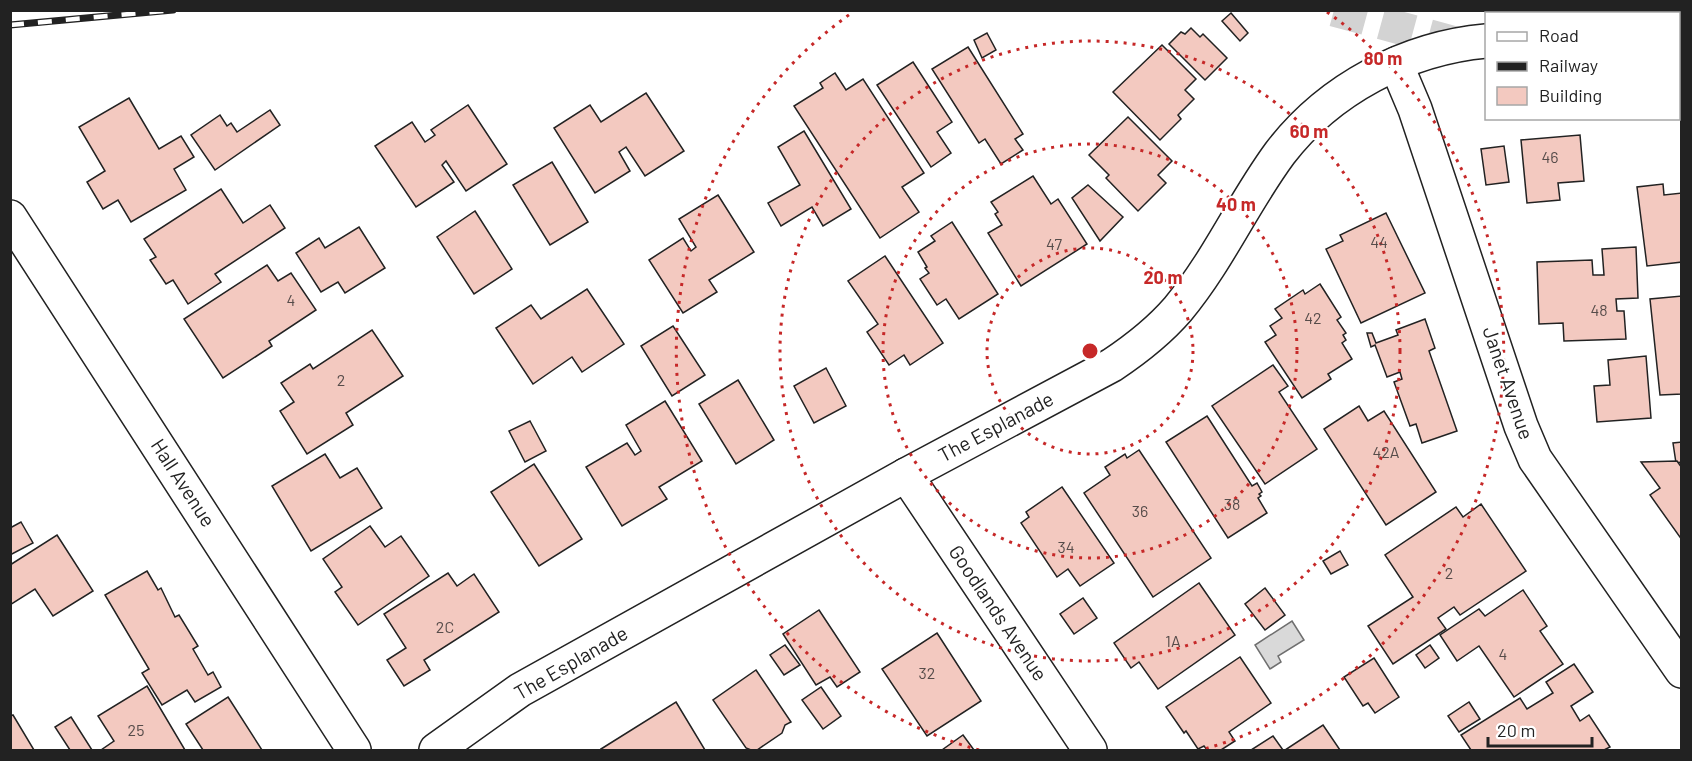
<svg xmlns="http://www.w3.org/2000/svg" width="1692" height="761" font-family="Barlow,sans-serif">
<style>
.water{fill:#d9d9d9;stroke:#6f6f6f;stroke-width:1.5}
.building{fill:#f3c9c0;stroke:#222;stroke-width:1.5}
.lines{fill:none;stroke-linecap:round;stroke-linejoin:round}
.highway-tunnel{stroke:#d3d3d3;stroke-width:33;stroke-dasharray:33 16;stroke-linecap:butt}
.minor-casing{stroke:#222;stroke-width:36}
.major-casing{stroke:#222;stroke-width:36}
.minor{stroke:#fff;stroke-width:33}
.major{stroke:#fff;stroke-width:33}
.rail-casing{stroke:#222;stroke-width:7}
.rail{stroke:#fff;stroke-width:4.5;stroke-dasharray:14;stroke-linecap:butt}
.ring{fill:none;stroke:#c62828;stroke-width:3;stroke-dasharray:3 6}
.labels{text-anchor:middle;stroke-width:4.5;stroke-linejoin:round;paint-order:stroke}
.number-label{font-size:16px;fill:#564c4a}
.street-label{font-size:20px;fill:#222;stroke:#fff}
.centre{fill:#c62828;stroke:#fff;stroke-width:3}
.ring-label{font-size:18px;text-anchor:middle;font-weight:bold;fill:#c62828;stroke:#fff;stroke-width:4.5;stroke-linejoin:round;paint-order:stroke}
</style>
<rect width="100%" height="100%" fill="#fff"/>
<path class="water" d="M 1292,621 L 1304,640 L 1278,656 L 1281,662 L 1270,669 L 1255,645 Z"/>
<g class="building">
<path d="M 1231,13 L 1248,33 L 1240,41 L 1222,21 Z"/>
<path d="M 1191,28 L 1200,37 L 1203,34 L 1227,58 L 1205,80 L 1169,44 L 1181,32 L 1185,34 Z"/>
<path d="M 987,33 L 996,50 L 982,58 L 974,40 Z"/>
<path d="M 1162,45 L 1196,79 L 1185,90 L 1194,99 L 1178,115 L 1181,119 L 1160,140 L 1113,92 Z"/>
<path d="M 968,47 L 1023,134 L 1015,139 L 1023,150 L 1001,164 L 985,139 L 979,143 L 932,69 Z"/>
<path d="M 913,62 L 952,122 L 937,132 L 951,153 L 931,167 L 877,85 Z"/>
<path d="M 835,73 L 846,90 L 863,79 L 924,173 L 902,187 L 919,212 L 880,238 L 794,106 L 823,88 L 820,83 Z"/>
<path d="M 646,93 L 684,151 L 645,176 L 626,147 L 619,152 L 630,171 L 595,193 L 554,128 L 590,105 L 601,122 Z"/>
<path d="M 129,98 L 159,149 L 181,136 L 194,157 L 174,169 L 186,190 L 131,222 L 118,200 L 103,209 L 87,182 L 105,171 L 79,127 Z"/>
<path d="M 468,105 L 507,164 L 466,191 L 446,161 L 442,165 L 454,182 L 416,207 L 375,146 L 412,122 L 425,142 L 435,135 L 431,130 Z"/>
<path d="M 270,110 L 280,125 L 215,170 L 191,135 L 220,115 L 227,126 L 231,123 L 237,132 Z"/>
<path d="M 1128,117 L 1172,161 L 1158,175 L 1166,183 L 1138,211 L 1106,178 L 1109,175 L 1089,155 Z"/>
<path d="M 804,131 L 851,209 L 823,226 L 812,207 L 781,226 L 768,203 L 800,185 L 778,147 Z"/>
<path d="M 1580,135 L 1584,181 L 1558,183 L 1560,200 L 1527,203 L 1521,140 Z"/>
<path d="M 1504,146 L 1509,182 L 1486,185 L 1481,149 Z"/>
<path d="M 552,162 L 588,222 L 550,245 L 513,185 Z"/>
<path d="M 1033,176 L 1051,204 L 1058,199 L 1087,244 L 1021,286 L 988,233 L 1002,225 L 995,214 L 998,212 L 991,202 Z"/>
<path d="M 1663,184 L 1664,195 L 1682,193 L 1682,262 L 1647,266 L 1637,187 Z"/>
<path d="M 1088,185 L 1123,217 L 1100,241 L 1072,198 Z"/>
<path d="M 221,189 L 243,223 L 270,205 L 285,228 L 215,274 L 221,282 L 188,304 L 173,280 L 166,284 L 150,260 L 156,257 L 144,239 Z"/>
<path d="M 718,195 L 754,252 L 709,280 L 717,292 L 683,313 L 649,260 L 683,238 L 691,251 L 696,247 L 679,219 Z"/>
<path d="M 475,211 L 512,269 L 474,294 L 437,237 Z"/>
<path d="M 1386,213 L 1425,293 L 1361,323 L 1326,249 L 1343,241 L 1340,235 Z"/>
<path d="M 952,222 L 998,294 L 959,319 L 946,299 L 937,305 L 920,279 L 929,273 L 925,268 L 927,267 L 918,252 L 935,241 L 931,236 Z"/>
<path d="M 359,227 L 385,268 L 345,293 L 338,282 L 321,292 L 296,253 L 319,238 L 325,248 Z"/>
<path d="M 1636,247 L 1638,298 L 1616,299 L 1617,311 L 1624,311 L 1626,339 L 1564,341 L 1563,323 L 1539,324 L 1537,262 L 1592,260 L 1593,275 L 1604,275 L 1602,249 Z"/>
<path d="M 885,256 L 943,343 L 910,365 L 904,355 L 889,365 L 867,332 L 878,324 L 848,281 Z"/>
<path d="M 267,265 L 278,281 L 291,273 L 316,310 L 269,341 L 272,346 L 223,378 L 184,319 Z"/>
<path d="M 1320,284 L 1341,317 L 1337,320 L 1346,333 L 1343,335 L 1346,340 L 1342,343 L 1352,359 L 1328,374 L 1331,379 L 1302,398 L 1265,342 L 1276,335 L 1270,326 L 1282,318 L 1275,309 L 1303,290 L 1305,294 Z"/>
<path d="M 587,289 L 624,344 L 582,372 L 572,357 L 533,384 L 496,328 L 531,305 L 541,319 Z"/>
<path d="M 1682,296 L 1682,394 L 1660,395 L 1650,299 Z"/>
<path d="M 1425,319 L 1435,348 L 1429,351 L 1457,431 L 1422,443 L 1416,424 L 1410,426 L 1394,382 L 1402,379 L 1400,372 L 1387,377 L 1375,345 L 1371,347 L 1367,333 L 1372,333 L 1376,343 L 1398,335 L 1396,330 Z"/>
<path d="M 673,326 L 705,375 L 672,396 L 641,346 Z"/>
<path d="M 372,330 L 403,376 L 346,413 L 353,425 L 307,454 L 280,411 L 294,402 L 281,383 L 310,364 L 313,369 Z"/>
<path d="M 1646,356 L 1651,418 L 1597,422 L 1594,386 L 1610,385 L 1608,360 Z"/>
<path d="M 1273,365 L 1288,386 L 1279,392 L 1317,449 L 1265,484 L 1212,406 Z"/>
<path d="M 826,368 L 846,406 L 814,423 L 794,386 Z"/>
<path d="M 738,380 L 774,440 L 736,464 L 699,404 Z"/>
<path d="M 665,401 L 702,461 L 659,487 L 667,499 L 622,526 L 586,467 L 627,443 L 635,455 L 641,451 L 626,425 Z"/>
<path d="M 1359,406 L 1368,421 L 1384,411 L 1436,492 L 1386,525 L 1324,429 Z"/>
<path d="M 1207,416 L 1252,486 L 1257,483 L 1262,492 L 1259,494 L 1261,496 L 1258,498 L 1267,513 L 1228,538 L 1166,442 Z"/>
<path d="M 530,421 L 546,451 L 525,462 L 509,431 Z"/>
<path d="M 1682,442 L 1682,462 L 1676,463 L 1673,443 Z"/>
<path d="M 1139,450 L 1211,558 L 1153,597 L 1084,493 L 1110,475 L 1105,467 L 1125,454 L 1127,458 Z"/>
<path d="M 325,454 L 340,478 L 357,468 L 382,508 L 311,551 L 272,486 Z"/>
<path d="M 1677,461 L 1682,468 L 1682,540 L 1650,495 L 1660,488 L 1641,462 Z"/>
<path d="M 534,464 L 582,539 L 539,566 L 491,492 Z"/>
<path d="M 1062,487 L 1114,563 L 1080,586 L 1068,569 L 1057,577 L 1021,523 L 1029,517 L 1026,512 Z"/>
<path d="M 1481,504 L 1526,571 L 1460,615 L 1454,607 L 1438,618 L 1446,629 L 1393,664 L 1368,626 L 1413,597 L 1385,555 L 1456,507 L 1463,517 Z"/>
<path d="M 21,522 L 33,543 L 10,555 L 10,528 Z"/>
<path d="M 370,526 L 385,547 L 401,536 L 429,576 L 358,625 L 335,592 L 342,587 L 323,559 Z"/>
<path d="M 57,535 L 93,591 L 53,616 L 35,589 L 10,605 L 10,565 Z"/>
<path d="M 1340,551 L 1348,565 L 1331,574 L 1323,561 Z"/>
<path d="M 147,571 L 158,590 L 161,588 L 175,617 L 179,615 L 198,646 L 193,649 L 208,675 L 213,672 L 221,687 L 195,702 L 187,690 L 162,705 L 142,673 L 149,669 L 105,595 Z"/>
<path d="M 448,573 L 457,586 L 474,574 L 499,612 L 424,660 L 430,670 L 404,686 L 387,660 L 406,648 L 384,614 Z"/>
<path d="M 1199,583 L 1235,635 L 1158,689 L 1139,662 L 1131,668 L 1114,643 Z"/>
<path d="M 1265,588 L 1285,615 L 1265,630 L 1245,604 Z"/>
<path d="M 1523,590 L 1547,626 L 1540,631 L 1563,664 L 1514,697 L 1479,646 L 1457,661 L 1440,635 L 1479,609 L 1485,616 Z"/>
<path d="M 1083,598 L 1097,618 L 1074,634 L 1060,614 Z"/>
<path d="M 819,610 L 860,672 L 837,687 L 830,677 L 816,685 L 783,634 Z"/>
<path d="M 937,633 L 981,701 L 927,736 L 882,669 Z"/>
<path d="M 785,645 L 800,665 L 784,675 L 770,655 Z"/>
<path d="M 1430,645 L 1439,658 L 1425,668 L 1416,655 Z"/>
<path d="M 1240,657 L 1271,703 L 1229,732 L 1235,741 L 1221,750 L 1207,750 L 1204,746 L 1198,749 L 1186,731 L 1184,733 L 1166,707 Z"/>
<path d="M 1374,658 L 1399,697 L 1375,713 L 1368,703 L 1363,706 L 1344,677 Z"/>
<path d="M 1574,664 L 1593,692 L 1571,706 L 1580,721 L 1589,715 L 1610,747 L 1604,750 L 1471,750 L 1461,735 L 1520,698 L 1527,709 L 1553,693 L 1546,682 Z"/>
<path d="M 756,670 L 791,722 L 785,725 L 782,733 L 757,750 L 751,750 L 746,748 L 713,700 Z"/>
<path d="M 147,686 L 185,750 L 101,750 L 114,741 L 98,716 Z"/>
<path d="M 821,687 L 841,716 L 823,729 L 802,700 Z"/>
<path d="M 228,697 L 262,750 L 203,750 L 186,724 Z"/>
<path d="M 676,702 L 705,750 L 602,750 L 601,749 Z"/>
<path d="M 1469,702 L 1480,719 L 1459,732 L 1448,716 Z"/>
<path d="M 13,715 L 34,750 L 10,750 L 10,716 Z"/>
<path d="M 71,717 L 92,750 L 70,750 L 55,727 Z"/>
<path d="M 1323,725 L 1340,750 L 1285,750 Z"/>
<path d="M 963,735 L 974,750 L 942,750 Z"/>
<path d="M 1273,736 L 1283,750 L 1251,750 Z"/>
</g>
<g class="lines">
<g class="highway-tunnel">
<path d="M 1334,10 L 1470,47"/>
<path d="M 1678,97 L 1682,98"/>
</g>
<g class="minor-casing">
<g id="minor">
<path d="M 1396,64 L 1415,109 L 1521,426 L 1535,459 L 1682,671"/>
<path d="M 10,217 L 354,750"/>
<path d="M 906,475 L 1090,750"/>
</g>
</g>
<g class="major-casing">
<g id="major">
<path d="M 1678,23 L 1682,23"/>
<path d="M 436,750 L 520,690 L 906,475 L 1112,365 C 1136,349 1159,331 1178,309 C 1218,261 1243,203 1280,153 C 1329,89 1407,48 1486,41"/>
</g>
</g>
<use href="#minor" class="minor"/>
<use href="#major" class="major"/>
<g class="rail-casing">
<path id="rail" d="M 10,25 L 173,10"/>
</g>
<use href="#rail" class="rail"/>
</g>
<g class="ring">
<circle cx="1090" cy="351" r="103"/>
<circle cx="1090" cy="351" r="207"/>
<circle cx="1090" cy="351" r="310"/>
<path d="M979 750A414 414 0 0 1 853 12M1327 12A414 414 0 0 1 1201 750"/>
</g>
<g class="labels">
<g class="number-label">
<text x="1550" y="163">46</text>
<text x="1379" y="248">44</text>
<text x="1054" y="250">47</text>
<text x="291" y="306">4</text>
<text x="1599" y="316">48</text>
<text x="1313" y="324">42</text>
<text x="341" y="386">2</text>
<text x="1386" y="458">42A</text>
<text x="1232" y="510">38</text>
<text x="1140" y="517">36</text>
<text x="1066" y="553">34</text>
<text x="1449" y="579">2</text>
<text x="445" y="633">2C</text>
<text x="1173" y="647">1A</text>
<text x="1503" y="660">4</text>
<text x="927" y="679">32</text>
<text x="136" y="736">25</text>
</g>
<g class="street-label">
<text transform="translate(1508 383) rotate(71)" y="7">Janet Avenue</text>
<text transform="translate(996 427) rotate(-28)" y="7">The Esplanade</text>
<text transform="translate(183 483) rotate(57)" y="7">Hall Avenue</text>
<text transform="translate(998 613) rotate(56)" y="7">Goodlands Avenue</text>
<text transform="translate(571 663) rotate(-30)" y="7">The Esplanade</text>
</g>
</g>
<circle cx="1090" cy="351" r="9" class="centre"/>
<g class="ring-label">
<text x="1383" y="65">80 m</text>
<text x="1309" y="138">60 m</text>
<text x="1236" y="211">40 m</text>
<text x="1163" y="284">20 m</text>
</g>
<rect width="1692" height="761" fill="none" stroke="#222222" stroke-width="24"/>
<rect x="1485" y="12" width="195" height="108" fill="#ffffff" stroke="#a7a7a7" stroke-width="1.5"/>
<rect x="1497" y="32" width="30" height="9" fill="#ffffff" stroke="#a7a7a7" stroke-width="1.5"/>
<text x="1539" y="42" font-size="18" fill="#222222">Road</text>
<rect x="1497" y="62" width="30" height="9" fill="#222222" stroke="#a7a7a7" stroke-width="1.5"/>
<text x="1539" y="72" font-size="18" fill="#222222">Railway</text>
<rect x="1497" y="87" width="30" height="18" fill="#f3c9c0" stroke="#a7a7a7" stroke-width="1.5"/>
<text x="1539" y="102" font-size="18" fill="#222222">Building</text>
<path d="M1488 737v9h104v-9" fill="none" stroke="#222222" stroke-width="3"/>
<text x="1497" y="737" font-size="18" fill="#222222" stroke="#ffffff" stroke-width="4.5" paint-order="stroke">20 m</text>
</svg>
